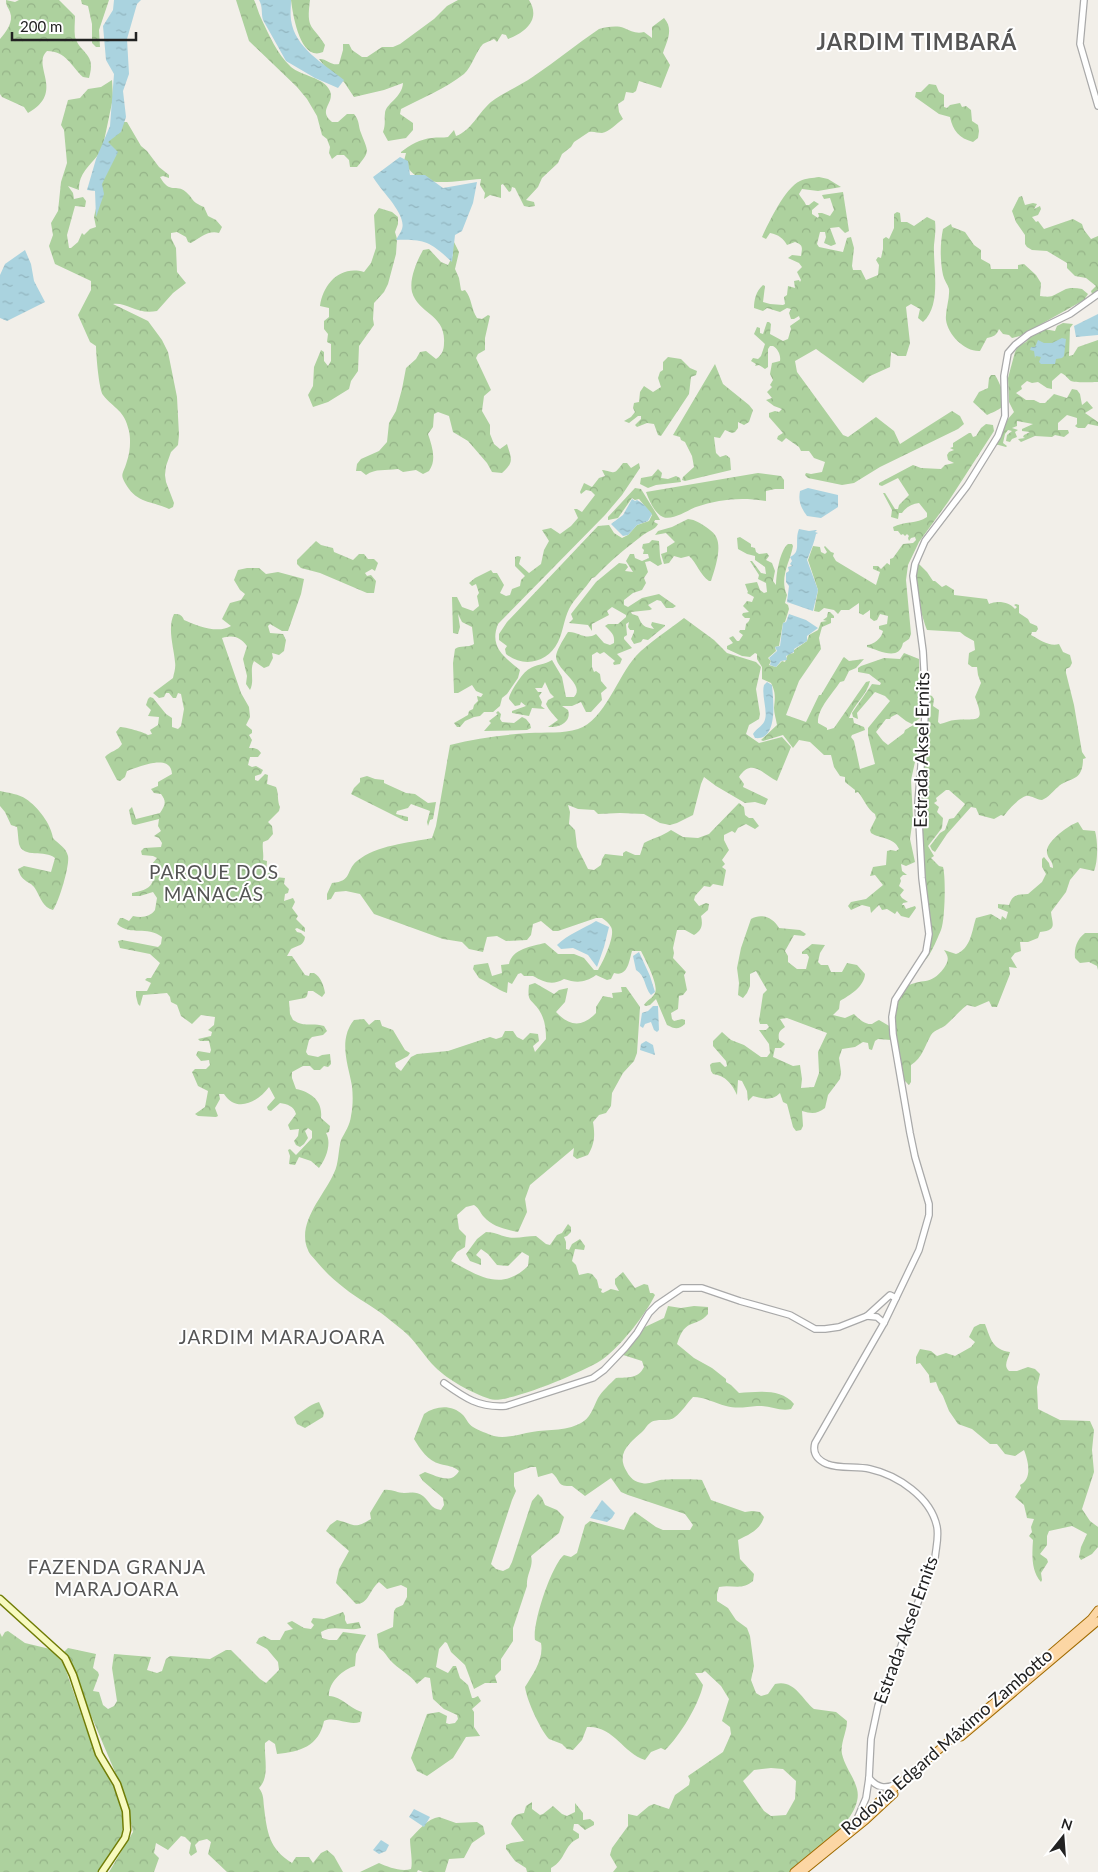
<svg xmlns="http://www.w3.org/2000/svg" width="1098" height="1872" font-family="Lato,sans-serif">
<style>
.forest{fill:url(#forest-crowns);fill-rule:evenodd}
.water{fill:url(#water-ripples)}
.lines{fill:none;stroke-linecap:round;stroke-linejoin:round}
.tertiary-casing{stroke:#a9a9a9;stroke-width:8}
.secondary-casing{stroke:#707d05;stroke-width:9}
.primary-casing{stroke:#a06b00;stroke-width:9}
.tertiary{stroke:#fff;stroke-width:5.5}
.secondary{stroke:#f7fabf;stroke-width:6}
.primary{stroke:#fcd6a4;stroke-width:7}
.labels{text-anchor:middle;stroke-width:4;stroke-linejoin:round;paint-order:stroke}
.street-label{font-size:18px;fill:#222;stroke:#fff}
.neighbourhood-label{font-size:19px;letter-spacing:1px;fill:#555;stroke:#fff}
.district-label{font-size:22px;font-weight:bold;letter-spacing:1px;fill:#555;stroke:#fff}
</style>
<defs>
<pattern id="forest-crowns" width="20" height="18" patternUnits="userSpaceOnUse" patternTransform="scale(1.25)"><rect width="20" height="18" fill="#add19e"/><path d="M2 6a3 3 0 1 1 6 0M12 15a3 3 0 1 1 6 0" fill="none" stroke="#95b388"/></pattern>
<pattern id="water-ripples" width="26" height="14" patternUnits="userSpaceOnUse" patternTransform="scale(1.25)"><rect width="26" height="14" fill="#aad3df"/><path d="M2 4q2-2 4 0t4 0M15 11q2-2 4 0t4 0" fill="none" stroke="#92b5bf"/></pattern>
</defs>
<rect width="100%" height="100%" fill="#f2efe9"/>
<g class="forest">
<path d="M 6,0 L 15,2 L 19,0 L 59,0 L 75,16 C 75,22 74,30 75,37 C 80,54 97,53 89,78 L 83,77 C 71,66 66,51 47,51 C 31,66 66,92 28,113 L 24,107 L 2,97 L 0,94 L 0,39 C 6,32 14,22 10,12 C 8,7 6,6 6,0 Z"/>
<path d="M 81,0 L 109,0 L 99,30 L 100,47 L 96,47 L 92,43 L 92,24 L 88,6 L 82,4 Z"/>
<path d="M 236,0 L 254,0 C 257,6 258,12 261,18 C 269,35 277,54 291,67 C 301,76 324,77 330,91 C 335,103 317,110 332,122 L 338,122 L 347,114 L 354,114 C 360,121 358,126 361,133 C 368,152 371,150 357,167 L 350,167 L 349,160 L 344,155 L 337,155 L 332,159 L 329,153 L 330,147 L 327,139 L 322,135 L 317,116 L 307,99 L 297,87 L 249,41 Z"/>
<path d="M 291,0 L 310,0 C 306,30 312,24 325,45 L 323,52 C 300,62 293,15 291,0 Z"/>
<path d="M 458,0 L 529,0 C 541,19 526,32 508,39 L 506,35 L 502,34 L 497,42 L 494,39 C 491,41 486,42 483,44 C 476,51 472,67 464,74 C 445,89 422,98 401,109 L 400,114 L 413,123 L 413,130 L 406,138 L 388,141 L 383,132 C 386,123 384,120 385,113 C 386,103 402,98 403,83 L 384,90 L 354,97 L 344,82 L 326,68 L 319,59 C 326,58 331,66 339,64 L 343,50 L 343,44 L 349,44 L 352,50 L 362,57 L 367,57 L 382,47 L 393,47 L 400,44 L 434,19 L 447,6 Z"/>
<path d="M 664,18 C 674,29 667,41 663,53 L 670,65 L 661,88 L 639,81 L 636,91 L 633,93 L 626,92 L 624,100 L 618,104 L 619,112 L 623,119 C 617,123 609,132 602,133 C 597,133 594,131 589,132 L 574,142 L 571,147 L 562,154 L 558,163 L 542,178 L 538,187 L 526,200 L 534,202 L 535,206 L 529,207 L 524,206 L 515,188 L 512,187 L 511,191 L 509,192 L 503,184 L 501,185 L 501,198 L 490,195 L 484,199 L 485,193 L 480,185 L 481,179 C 455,180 418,192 404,161 L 406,153 L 401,153 L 401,152 C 410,145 420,139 432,138 C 437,137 443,138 448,137 L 454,130 L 456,136 C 471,131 479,112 491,102 C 504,92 520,86 534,76 C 556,61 577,44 599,29 C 606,27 617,25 624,28 C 631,31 636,34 644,32 L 652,38 L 652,27 Z"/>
<path d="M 112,80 L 113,98 L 104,141 L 123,122 L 127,122 L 141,146 L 147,151 L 159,167 L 169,175 L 169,178 L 163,176 L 160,177 C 170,195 176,183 186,192 C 195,200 190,201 204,207 L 208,216 L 216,220 L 222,227 L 219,233 C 208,230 200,238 191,243 L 188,242 L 186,237 L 177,232 L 171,233 L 171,238 L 176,248 L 177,272 L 186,283 L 173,293 L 157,311 C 137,315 127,302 113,304 L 148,321 L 162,340 L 168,352 L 177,397 L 179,435 L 178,445 L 171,452 L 166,466 L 165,475 L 166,482 L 174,503 L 173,507 L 169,509 C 155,502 139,503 129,489 C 118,473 123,476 127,461 C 130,453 131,440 129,431 C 124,409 115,410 103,395 C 99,390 96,354 96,346 L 90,342 L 78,315 L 91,290 L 91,281 L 55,264 L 49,246 L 53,235 L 51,223 L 58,211 L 61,182 L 67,163 L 64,130 L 61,125 L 68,100 L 80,98 L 88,89 L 101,87 ZM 98,155 L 97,204 L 94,217 L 96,227 L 90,229 L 84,235 L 82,233 L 78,242 L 71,248 L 69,248 L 67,235 L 75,206 L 85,207 L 86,201 L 83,197 L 74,199 L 73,193 L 68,186 L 79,190 C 78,175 89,166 98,155 Z"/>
<path d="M 929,84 L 936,85 L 939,92 L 944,95 L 944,107 L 947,108 L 950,105 L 960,103 L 962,107 L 966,106 L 971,110 L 972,121 L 978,125 L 979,131 L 978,138 L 973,142 C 959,138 953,131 950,117 L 939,114 L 915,97 L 916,92 L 921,92 Z"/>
<path d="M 819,177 L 828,179 L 841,187 L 818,191 L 802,189 L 799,194 C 801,198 804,200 806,205 L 809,205 L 814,201 L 819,204 L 812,210 L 812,214 L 818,218 L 819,216 L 818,213 L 822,213 L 830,216 L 834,210 L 830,198 L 824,199 L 822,195 L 843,192 L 849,231 L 845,233 L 839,227 L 830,228 L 836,244 L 831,246 L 824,243 L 826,237 L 825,232 L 820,232 L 817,244 L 819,247 L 843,252 L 847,238 L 851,237 L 854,248 L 852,266 L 853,270 L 861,270 L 866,280 L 878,275 L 879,265 L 876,260 L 878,257 L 881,258 L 883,249 L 883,239 L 886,237 L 889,239 L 894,228 L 894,214 L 897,212 L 900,213 L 901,222 L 907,222 L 914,226 L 927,217 L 935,221 C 936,230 935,236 934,245 C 933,268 942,305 923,322 L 918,318 L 920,309 L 911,304 L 906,307 L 910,343 L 906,356 L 898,356 L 891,352 L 890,367 L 870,376 L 863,383 L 816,349 L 795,361 L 797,372 L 843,435 L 848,437 L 876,417 L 894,431 L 900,444 L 952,411 L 960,416 L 964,424 L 958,429 L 880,467 L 854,483 L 842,485 L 808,478 L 805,475 L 806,473 L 811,474 L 822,472 L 825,462 L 814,458 L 809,451 L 801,451 L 799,447 L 786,438 L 782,442 L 777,439 L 778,436 L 783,433 L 769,417 L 769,413 L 775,411 L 779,412 L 782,409 L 774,406 L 766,400 L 772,398 L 767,392 L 772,387 L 770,385 L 773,380 L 770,374 L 772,363 L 780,361 C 781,355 778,349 773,346 L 770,346 L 768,349 L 768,367 L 765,369 L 759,365 L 755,366 L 756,364 L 751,361 L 753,358 L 758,359 L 761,356 L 765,344 L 754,334 L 757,327 L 760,328 L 760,333 L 763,334 L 767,322 L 769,322 L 771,324 L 770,334 L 783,341 L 788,339 L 791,329 L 790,326 L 800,319 L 799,316 L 794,319 L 791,319 L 789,313 L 791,309 L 787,308 L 780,312 L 767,308 L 763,311 L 754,308 C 754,300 756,291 763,285 L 765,286 L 763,302 L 770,304 L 783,305 L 785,304 L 784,297 L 787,295 L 788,286 L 795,288 L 794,281 L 799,280 L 800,282 L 801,280 L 797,272 L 802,267 L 799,263 L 788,258 L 792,255 L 801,256 C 802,248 804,245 795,242 L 787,245 C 783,238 779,235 770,233 L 766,239 L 762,237 C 769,222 785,188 800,181 C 806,178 813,178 819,177 Z"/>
<path d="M 1022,196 L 1025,205 L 1033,203 L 1037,204 L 1034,209 L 1040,206 L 1041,209 L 1038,215 L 1032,217 L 1036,222 L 1038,221 L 1044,229 L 1073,219 L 1082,224 L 1084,230 L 1091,239 L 1098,236 L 1098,291 L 1092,294 L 1091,291 L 1096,286 L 1086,278 L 1075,276 L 1067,268 L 1067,263 L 1047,251 L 1032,250 L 1027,247 L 1025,244 L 1025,235 L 1016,222 L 1012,211 L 1019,197 Z"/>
<path d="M 379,208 L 392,212 L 398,217 L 398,224 L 395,232 L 397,239 L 396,254 L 388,284 L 384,292 L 374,303 L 373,319 L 374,325 L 359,346 L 358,371 L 351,381 L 349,389 L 328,402 L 313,407 L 308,395 L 313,386 L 314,367 L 321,350 L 324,352 L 324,361 L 328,366 L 331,361 L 331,344 L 327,342 L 328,334 L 324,329 L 324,321 L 329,317 L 329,308 L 320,306 C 323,284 340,265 364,272 L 371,263 L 376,248 L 374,215 Z"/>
<path d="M 951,224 L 952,227 L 965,232 L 974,245 L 981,250 L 981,259 L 990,264 L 991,269 L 1018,269 L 1018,265 L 1024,264 L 1036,275 L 1041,283 L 1040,296 C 1054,298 1053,295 1064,290 C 1069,287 1076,288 1082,289 L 1088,294 L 1084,300 L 1020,336 L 1012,338 L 1009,335 L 1003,334 L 999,329 C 997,335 993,337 987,338 L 980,351 C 965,352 948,335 946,320 C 945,310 950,299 949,289 C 948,285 944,280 943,275 C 940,261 940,243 943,229 Z"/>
<path d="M 453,240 L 459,252 L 455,269 L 459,278 L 461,290 L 462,291 L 465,290 C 472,298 471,309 477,318 L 482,319 L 488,315 L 490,316 L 485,338 L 485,350 L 478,354 L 476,358 L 491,390 L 484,396 L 482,411 L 490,425 L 490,434 L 494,444 L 500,449 L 507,444 C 511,458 515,462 502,473 L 492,472 L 487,463 L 468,441 L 453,432 L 449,416 L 438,412 L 434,414 L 433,427 L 428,434 C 432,446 437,460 429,471 L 423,474 L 416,470 L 403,472 L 398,469 C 385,471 376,468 366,475 L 361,471 L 356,471 L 357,464 L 361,459 L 379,451 L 387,442 L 389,423 L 396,411 L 402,389 L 406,368 L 416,359 L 420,352 L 426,351 L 436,359 C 442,355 444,350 444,343 C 446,314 418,314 412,292 C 409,279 417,261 423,250 L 429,249 L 441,262 L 448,265 L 453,255 L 451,243 Z"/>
<path d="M 1063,323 L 1073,324 L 1070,328 L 1069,356 L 1073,355 L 1078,347 L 1098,340 L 1098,382 C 1094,382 1074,383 1071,381 C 1067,378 1066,375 1061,373 L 1052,381 L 1052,389 L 1047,388 L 1038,382 L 1032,383 L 1027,381 L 1021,386 L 1022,389 L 1016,393 L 1026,400 L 1034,400 L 1040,403 L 1045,403 L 1054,394 L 1067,398 L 1072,389 L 1077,390 L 1080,394 L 1082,405 L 1087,401 L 1093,408 L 1085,413 L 1098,422 L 1098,426 L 1088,424 L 1085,428 L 1078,428 L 1075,426 L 1077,424 L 1077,418 L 1067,415 L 1058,423 L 1058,430 L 1068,430 L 1069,433 L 1064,437 L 1055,435 L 1052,437 L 1035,436 L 1021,442 L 1018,439 L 1025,438 L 1023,437 L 1024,435 L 1030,432 L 1022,431 L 1022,429 L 1033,424 L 1017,421 L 1017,426 L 1012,428 L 1018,430 L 1015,432 L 1017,437 L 1012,439 L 1010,442 L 1006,441 L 1007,435 L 1012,431 L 1008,430 L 1005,434 L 1003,443 L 1007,446 L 1006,447 L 995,444 L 1008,419 L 1014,412 L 1009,402 L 1008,378 L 1015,352 L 1018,346 L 1026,342 L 1032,334 L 1044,329 L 1055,331 L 1057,326 Z"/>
<path d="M 668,357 L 681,359 L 690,368 L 697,371 L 696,375 L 691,377 L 689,394 L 661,436 L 658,435 L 654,424 L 647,423 L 637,427 L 635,425 L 641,419 L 641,416 L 638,416 L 629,423 L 624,421 L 631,417 L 635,412 L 633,408 L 634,403 L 639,402 L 640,392 L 644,386 L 653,392 L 661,387 L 658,378 L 660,372 L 663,370 L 663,362 Z"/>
<path d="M 715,364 L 723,384 L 749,405 L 753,410 L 749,422 L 744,425 L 738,422 L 738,428 L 735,432 L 732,433 L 725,430 L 720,438 L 714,437 L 716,453 L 720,457 L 726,455 L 730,458 L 731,470 L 685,481 L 682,480 L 683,477 L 694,467 L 692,456 L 685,442 L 681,440 L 680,437 L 673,435 Z"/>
<path d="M 991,375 L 995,375 C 999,382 1008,399 1002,407 C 999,410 991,413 987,415 L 973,402 L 979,392 L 988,388 L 989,378 Z"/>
<path d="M 986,424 L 993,425 L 994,431 L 948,502 L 919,542 L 908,565 L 906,580 L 911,634 L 909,639 L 903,643 C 899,662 879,650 867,647 L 867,645 C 873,645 882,638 883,631 L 879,629 L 879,626 L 887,624 L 888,616 L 880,614 L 877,620 L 874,621 L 870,618 L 870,610 L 863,615 L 859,613 L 859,603 L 849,610 L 841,610 L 838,614 L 834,610 L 824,608 L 819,612 L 814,611 L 818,590 L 808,560 L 813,546 L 820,547 L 821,552 L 825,554 L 827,552 L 824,547 L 825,546 L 831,552 L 834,553 L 833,556 L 836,561 L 876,585 L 880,572 L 873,569 L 873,566 L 878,566 L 881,569 L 887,563 L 890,565 L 890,559 L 893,558 L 903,544 L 913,543 L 916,540 L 915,537 L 911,538 L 909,541 L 908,538 L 909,536 L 907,534 L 905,536 L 903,534 L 901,535 L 898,531 L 894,531 L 893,527 C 904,521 917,524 927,517 L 927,513 L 919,503 C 912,504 906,507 902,513 L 899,513 L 898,519 L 891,517 L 892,510 L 883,493 L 885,493 L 895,509 L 898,509 L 899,505 L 909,495 L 898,478 L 882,486 L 879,485 L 879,483 L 913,465 L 921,468 L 941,469 L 945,465 L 954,463 L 948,460 L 947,455 L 949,452 L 954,450 L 950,448 L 953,447 L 953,443 L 969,433 L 971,433 L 973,437 L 976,436 L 981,428 Z"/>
<path d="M 623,463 L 627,463 L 631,468 L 639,463 L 640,468 L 622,495 L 605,515 L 498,624 C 489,647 504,657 520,670 L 518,678 L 507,694 L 502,698 L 500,706 L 493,712 L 484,712 L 480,716 L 474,717 L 465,721 L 460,727 L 457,727 L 454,723 L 468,715 L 469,711 L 473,709 L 474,705 L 478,701 L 477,696 L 481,697 L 483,694 L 476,691 L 472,685 L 458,693 L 454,693 L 453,663 L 455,649 C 460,645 468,648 474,644 L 472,627 L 462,622 L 458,614 L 460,627 L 458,634 L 453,633 L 452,597 L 457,597 L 462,607 L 473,611 L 479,606 L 477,596 L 479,593 L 476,584 L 472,586 L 469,583 L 475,578 L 491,570 L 493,573 L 497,573 L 504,585 L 500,593 L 506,596 L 510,595 L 512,589 L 520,586 L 521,580 L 525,576 L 515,566 L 515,557 L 518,556 L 521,557 L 519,564 L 529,573 L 541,564 L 544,550 L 549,541 L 542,530 L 551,528 L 560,534 L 571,526 L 578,518 L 574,509 L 577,509 L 582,512 L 595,495 L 591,491 L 586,490 L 581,494 L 580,492 L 584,483 L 592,487 L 599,478 L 605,476 L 602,470 C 616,472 613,476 623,463 Z"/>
<path d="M 658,469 L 662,473 L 661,478 L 668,479 L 676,476 L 680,478 L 681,482 L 656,485 L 648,488 L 640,484 L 641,478 L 652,476 Z"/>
<path d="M 758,473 L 781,476 L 784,480 L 784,489 L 775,489 L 766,491 L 766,501 C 742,497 719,499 696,507 C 688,510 672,521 663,517 C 654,513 649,500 646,492 Z"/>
<path d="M 635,488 L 641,489 L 659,518 L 660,520 L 655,520 L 654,522 L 658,524 C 655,530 648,531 643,535 C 626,548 609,562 595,577 L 592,578 C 586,588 574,599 569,609 C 564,619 563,632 558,642 C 548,663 523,668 506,654 L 505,649 L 507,646 L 499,640 L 499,634 L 507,622 L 598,526 L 609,525 L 614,533 L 622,538 L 628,535 L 637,525 L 649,521 L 652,515 L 639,499 L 635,500 L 632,498 L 618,518 L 608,520 L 608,517 Z"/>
<path d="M 688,519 C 696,520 700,523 706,527 C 709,529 713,532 715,535 C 723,546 715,569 711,581 L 709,581 C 700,575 697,563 689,556 L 681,558 L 674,556 L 669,563 L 664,564 L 661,554 L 667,552 L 667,547 L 675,542 L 666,533 L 655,535 L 658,531 L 672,527 Z"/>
<path d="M 740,537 L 751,544 L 751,547 L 755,548 L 756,552 L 759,554 L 767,553 L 769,556 L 766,560 L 772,563 L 775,571 L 773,581 L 776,585 C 776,574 780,550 788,544 L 792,544 L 793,546 C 790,562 779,578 787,595 L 785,603 L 788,605 L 789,609 L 785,622 L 783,623 L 779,646 L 775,647 L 776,651 L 768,658 L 771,661 L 769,665 L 776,667 L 782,661 L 785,662 L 788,654 L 794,653 L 794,650 L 807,641 L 809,635 L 818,630 L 821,622 L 827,621 L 823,620 L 827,617 L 828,612 L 830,612 L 834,616 L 834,618 L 831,618 L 831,623 L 822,627 L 819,638 L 821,649 L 799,681 L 786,715 L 806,722 L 819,695 L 821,695 L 843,658 L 844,657 L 849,661 L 864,659 L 856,668 L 849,671 L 844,681 L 840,682 C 833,693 817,709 818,723 L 827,728 L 827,730 L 834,728 L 866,682 L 870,681 C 867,695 854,704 849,718 L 853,718 L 854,723 L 864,727 L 865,730 L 852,735 L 851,737 L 854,741 L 860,769 L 875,764 L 868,735 L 868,728 L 890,701 L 885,696 L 875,692 L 857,713 L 858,719 L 853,717 L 852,713 L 870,687 L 872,684 L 880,685 L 881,683 L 869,674 L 858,672 L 858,668 L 861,666 L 884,658 L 900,659 L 904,653 L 919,659 L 920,718 L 912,724 L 906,721 L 897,714 L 891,717 L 890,719 L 886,719 L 876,732 L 883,741 L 888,745 L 904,733 L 905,730 L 920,721 L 919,744 L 911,780 L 913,818 L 910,839 L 915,862 L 906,866 L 901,864 L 902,871 L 907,875 L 903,875 L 900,878 L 901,881 L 899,886 L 904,890 L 900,895 L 902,898 L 908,902 L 903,903 L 902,905 L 904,905 L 906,909 L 915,906 L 916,908 L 909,918 L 901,916 L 897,911 L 895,914 L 887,909 L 882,910 L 879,905 L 871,913 L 870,907 L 862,905 L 851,910 L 848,906 L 851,902 L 866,899 L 883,885 L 875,875 L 870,876 L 873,867 L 886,865 L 887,851 L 891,850 L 896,851 L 899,849 C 894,837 880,839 871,833 L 870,830 L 876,818 L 875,814 C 867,809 864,799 858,792 L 855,793 L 855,790 L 845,782 L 845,777 L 840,776 L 834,767 L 831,755 L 824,755 L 810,742 L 799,740 L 793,748 L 783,735 L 763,741 L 761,740 L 777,725 C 776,719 774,713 774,708 C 775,697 776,693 771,683 L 762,679 L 762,667 L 757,659 L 757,654 L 755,653 L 750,657 L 742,656 L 727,649 L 727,646 L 733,643 L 729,638 L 733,636 L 737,641 L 739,641 L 743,635 L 739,632 L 740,630 L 745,630 L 746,624 L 749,621 L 750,618 L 745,618 L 742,615 L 743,613 L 749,612 L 743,606 L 747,601 L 752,602 L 754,597 L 747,593 L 748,592 L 745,584 L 757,582 L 760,590 L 764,593 L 767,592 L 766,583 L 758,579 L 759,575 L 750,561 L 752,561 L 761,573 L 766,574 L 765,567 L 755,560 L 755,556 L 747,554 L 738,549 L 737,538 Z"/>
<path d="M 652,540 L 659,541 L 660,556 L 662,564 L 658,566 L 650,561 L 645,562 L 648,572 L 644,578 L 646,583 L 642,590 L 633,593 L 624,600 L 624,605 L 628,607 L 642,598 L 659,594 L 676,606 L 673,608 L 666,608 L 661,601 L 657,600 L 648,605 L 652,609 L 650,610 L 631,612 L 632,614 L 638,616 C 642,626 644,627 654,629 L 651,625 L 652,622 L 665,625 L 665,626 L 648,640 L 643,639 L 641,642 L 634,644 L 631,639 L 634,632 L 634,630 L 630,630 L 628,627 L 629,622 L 626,624 L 627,635 L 624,637 L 624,639 L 632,648 L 617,654 L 622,659 L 620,664 L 614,665 L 613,663 L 615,661 L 604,652 L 600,654 L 597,652 L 592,655 L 592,667 L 594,672 L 596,671 L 600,674 L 601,681 L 607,688 L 601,693 L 602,700 L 591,712 L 586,712 L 581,702 L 572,706 L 562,706 L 568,710 C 572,722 559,728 548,727 L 558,720 C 554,715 549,711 546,704 L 548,700 L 554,697 L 550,693 L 545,682 L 542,688 L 535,688 L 538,692 L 542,692 L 539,696 L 542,702 L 541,706 L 545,709 L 532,708 L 529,716 L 512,713 L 512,711 L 526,706 L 521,702 L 520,705 L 515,706 L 509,699 C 509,693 523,672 529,669 C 536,664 545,665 552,660 L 562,677 L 566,697 L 574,697 C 586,685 557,671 556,657 C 556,651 563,640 566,635 L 568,632 C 578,631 585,641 596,634 L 604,643 L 610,645 L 614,643 C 615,634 611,632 605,626 L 608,624 L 618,624 L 626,617 L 626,615 L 612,607 L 607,611 L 609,615 L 592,624 L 592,631 L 588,625 L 569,623 L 573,619 L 571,614 L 596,582 L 619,563 L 626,564 L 628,567 L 625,571 L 633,572 L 626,561 L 630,554 L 634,554 L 635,558 L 642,561 L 649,558 L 648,554 L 643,554 L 644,550 L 642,548 L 643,544 L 649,543 Z"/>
<path d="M 316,541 L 321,545 L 333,548 L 334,552 L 353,560 L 359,554 L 364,554 L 368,559 L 374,559 L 378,563 L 375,571 L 372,569 L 365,573 L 367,576 L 371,575 L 376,581 L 374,593 L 367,593 L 320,573 L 301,568 L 297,564 L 297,560 Z"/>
<path d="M 918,563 L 927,572 L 933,581 L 935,581 L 942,587 L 946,585 L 954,590 L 954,595 L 987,599 L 989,604 C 997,600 1010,602 1015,609 L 1017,607 L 1014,605 L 1016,604 L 1019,605 L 1019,613 L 1028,619 L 1030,623 L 1037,626 L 1038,629 L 1036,632 L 1032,632 L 1031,635 C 1040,640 1050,647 1059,644 L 1063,652 L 1070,655 L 1072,663 L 1070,667 L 1066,669 L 1066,673 L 1074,705 L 1082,752 L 1086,758 L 1083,759 C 1083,783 1068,777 1058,787 C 1052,792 1049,797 1042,800 C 1036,800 1031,795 1026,796 C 1020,797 1007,811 1004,816 L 1001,815 L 994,819 L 979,815 L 976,808 L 971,807 L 947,834 L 935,852 L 932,850 L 930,846 L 940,833 L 945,830 L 949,819 L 954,818 L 965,804 L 949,790 L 946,790 L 936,798 L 937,801 L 934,803 L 939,807 L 937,812 L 943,818 L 942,828 L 928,846 L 934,856 L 931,858 L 939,866 L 943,867 C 946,877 945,920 941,930 C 938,937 930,957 925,960 L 924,959 L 928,952 L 927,909 L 922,853 L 920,792 L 926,740 L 928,699 L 929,695 L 932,696 L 934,699 L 933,706 L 939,710 L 938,722 L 940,724 C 945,723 950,720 955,720 C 977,718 986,725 975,697 L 981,683 L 978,675 L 977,667 L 972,667 L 968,664 L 969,653 L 975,650 L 974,641 L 965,636 L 960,632 L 927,630 C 921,614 912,579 918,563 Z"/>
<path d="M 247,568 L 259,568 L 266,574 L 278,572 L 304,579 L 301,594 L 288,631 L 282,631 L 270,624 L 268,626 L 270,633 L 283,634 L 286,640 L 284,651 L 279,655 L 272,653 L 273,658 L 269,666 L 264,668 L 254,661 C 249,670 255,681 250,690 L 246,684 L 247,676 L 243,659 L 247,646 C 239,636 233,635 222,638 L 241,693 L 249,707 L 250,717 L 246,725 L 252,730 L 252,733 L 249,735 L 252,740 L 249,748 C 255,748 258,748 261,753 L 258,757 L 250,757 L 248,765 L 252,767 L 256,766 L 263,770 L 261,774 L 255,776 L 255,780 L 258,781 L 265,774 L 268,775 L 267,784 L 276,787 C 279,794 277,801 280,807 L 279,811 L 268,822 L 272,826 L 273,834 L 268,840 L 263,842 C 262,849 264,853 263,860 L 267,861 L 266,873 L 274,872 L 275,877 L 285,878 L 284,884 L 289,889 L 288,893 L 285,894 L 284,901 L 293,898 L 295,902 L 292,908 L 298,916 L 296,919 L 305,928 L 305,932 L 297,928 L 295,929 L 297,932 L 301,933 L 305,937 C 304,946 298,945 291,949 L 287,956 L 292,956 L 305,975 L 309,976 L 310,973 L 314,973 C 321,977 324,986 325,993 L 322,997 L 313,991 L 308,991 L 307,996 L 305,998 L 289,1001 L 290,1014 L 293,1020 C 306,1028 310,1022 324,1026 L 327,1031 L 323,1035 L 312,1037 L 309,1040 L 306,1052 L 308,1055 L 318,1057 L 322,1055 L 330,1054 L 331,1064 L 328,1067 L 324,1066 L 320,1070 L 314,1070 L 310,1066 L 303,1066 L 292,1072 L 292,1078 L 296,1089 C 311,1092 323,1101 321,1118 L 330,1126 L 329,1132 L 326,1133 C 332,1143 326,1159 319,1168 L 311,1161 L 299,1157 L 295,1165 L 289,1164 L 290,1156 L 288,1150 L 290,1149 L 296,1155 L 312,1138 L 312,1131 L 308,1128 L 305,1131 L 308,1138 L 304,1144 L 300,1147 L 296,1145 L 294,1141 L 298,1136 L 299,1129 L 290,1130 L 288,1125 L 296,1114 C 294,1106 287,1104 280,1103 L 271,1111 L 268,1110 L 267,1107 L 275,1098 L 269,1087 C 259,1101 237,1114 224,1094 L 219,1094 L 220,1099 L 215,1108 L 218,1116 L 216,1117 L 198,1116 L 195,1114 L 205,1107 L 208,1091 L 198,1086 L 192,1072 L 195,1069 L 206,1069 L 210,1065 L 209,1060 L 201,1061 L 196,1055 L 198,1051 L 210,1053 L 211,1050 L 209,1041 L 200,1041 L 198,1039 L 211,1036 L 212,1032 L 208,1030 L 214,1025 L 215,1017 L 201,1015 L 192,1024 L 181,1016 L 177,1005 L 171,1002 L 170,997 L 167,993 L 143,995 L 140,1006 L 138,1004 L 136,996 L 136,991 L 147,991 L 151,983 L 145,980 L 147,978 L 151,978 L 160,963 L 150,954 L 120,948 L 118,941 L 122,940 L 158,947 L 161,944 L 162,937 C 146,925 132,937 117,924 L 120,918 L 123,918 L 129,921 L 133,916 C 142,918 150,917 155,910 L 157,898 L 153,892 L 140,896 L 132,896 L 132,893 C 152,889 152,886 157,867 L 152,864 L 157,858 L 153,856 L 142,855 L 141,851 L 144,848 L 161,847 L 162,843 L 159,838 L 154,836 L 161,831 L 158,826 L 159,819 L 135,825 L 132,824 L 129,810 L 132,807 L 136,819 L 160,813 C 165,805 167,802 161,794 L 154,793 L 151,789 L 158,786 L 158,782 L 172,774 C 171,752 137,768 127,771 L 125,777 L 120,781 L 117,780 L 105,757 C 110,751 118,751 122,744 L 116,732 L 120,727 C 125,727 144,732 148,735 L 152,734 L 150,730 L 158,725 L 159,717 L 148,716 L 151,710 L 146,705 L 148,699 L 150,697 L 153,698 L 166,714 L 172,718 L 172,727 L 178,729 L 181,726 L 184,709 L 181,694 L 178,693 L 176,698 L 173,698 L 169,693 L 166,693 L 164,697 L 159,698 L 153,693 L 173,678 C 174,673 176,668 175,662 C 174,648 167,628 174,614 C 180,614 182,615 184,620 C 197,626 218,634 231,626 L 222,619 L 230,603 L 241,600 L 245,594 L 240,590 L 234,580 L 238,570 Z"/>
<path d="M 684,618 L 714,640 L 727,653 L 756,662 L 761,667 L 756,689 L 760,714 L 759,719 L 749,725 L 746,734 L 759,743 L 782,737 L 791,747 L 777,781 C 764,775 752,757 739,777 L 744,784 L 743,787 L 768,799 L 765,805 L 755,802 L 745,803 L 716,786 L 704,777 L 701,784 L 693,815 L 677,823 L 670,825 L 660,823 L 644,814 L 620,813 L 598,814 L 594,810 L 578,809 L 568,805 L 570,812 L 569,824 L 575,830 L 577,847 L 588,869 L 594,870 L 601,865 L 602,859 L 605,854 L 623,856 L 623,853 L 626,851 L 635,855 L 640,855 L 644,843 C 653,838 663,836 671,830 L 683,837 L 698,838 L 709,834 L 739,803 L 744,807 L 745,815 L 749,818 L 753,818 L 759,826 L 755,829 L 746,824 L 738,828 L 735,833 L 732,831 L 724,835 L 724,840 L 729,850 L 722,860 L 725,864 L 722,867 L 726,870 L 723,886 L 713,884 L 710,887 L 704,886 L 695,896 L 694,900 L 699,906 L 706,903 L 709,904 L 708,910 L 701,916 C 703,925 702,930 694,935 L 685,930 L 677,930 L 673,948 L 674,953 L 673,958 L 686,972 L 684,975 L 687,990 L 683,995 L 679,996 L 678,1009 L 671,1013 L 672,1019 L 674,1021 L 682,1019 L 685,1020 L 685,1024 C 678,1030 675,1029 667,1025 L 656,999 L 650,1005 L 646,1006 L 644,1005 C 647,1000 653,998 655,993 C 659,985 645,959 641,951 L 632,951 C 629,961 628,977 614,973 L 611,979 L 607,980 L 596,975 C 585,983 576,983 564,979 C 552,986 544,982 533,976 L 524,976 L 521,973 L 518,974 L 512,984 L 508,982 L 507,993 C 496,989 490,983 479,978 L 473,969 L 474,965 L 488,963 L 492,976 L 502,973 L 501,965 L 509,964 C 512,949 532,946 545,943 L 558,954 L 574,954 L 584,958 L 594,970 L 598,970 C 603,962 616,935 611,927 C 609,923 605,920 602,918 L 596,918 L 558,931 L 553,931 L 541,921 L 533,924 L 531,935 L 527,940 L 506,941 L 497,936 L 487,937 L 483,952 L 469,949 L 462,942 L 443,939 L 374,914 L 360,894 L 346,891 L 335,892 L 331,899 L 327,900 L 327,894 L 332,883 C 353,881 345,871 357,861 C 377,845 408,843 432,838 L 436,826 L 450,745 C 476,738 502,735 529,733 C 545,732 563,734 578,729 C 605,720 617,677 636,656 C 648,643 670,629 684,618 Z"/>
<path d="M 498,711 L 501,714 L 500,719 L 502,722 L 514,723 L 522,717 L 526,719 L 530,724 L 531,728 L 527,730 L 484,731 L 491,723 L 489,721 L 498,714 L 496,713 Z"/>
<path d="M 367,776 L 375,779 L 384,780 L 384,783 L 406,793 L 415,794 L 428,803 L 436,802 L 433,819 L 430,820 L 428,826 L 427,822 L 430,811 L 411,804 L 408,808 L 397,811 L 396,814 L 408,817 L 408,821 L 405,821 L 351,794 L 354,788 L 360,782 L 360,778 Z"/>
<path d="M 0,791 C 9,793 19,794 26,799 C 38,807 51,824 53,838 C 58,844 66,847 68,856 C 70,865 59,902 53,910 C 43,907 41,899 36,890 C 31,880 22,884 18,869 L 24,866 L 51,872 L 55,858 C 45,849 23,859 19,844 C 18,838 18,832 17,827 L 11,825 L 5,812 L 0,806 Z"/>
<path d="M 1078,822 L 1083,830 L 1095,831 C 1098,841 1098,862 1094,871 L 1080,868 L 1070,880 L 1066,892 L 1051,912 C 1052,924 1058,930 1040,932 L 1038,938 L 1028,942 L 1020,942 L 1021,951 L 1015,953 L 1011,958 L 1017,968 L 1009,967 L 1010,974 L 997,1007 L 992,1007 L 989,1001 L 975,1007 L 967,1005 C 959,1011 954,1018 947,1024 C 942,1029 935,1029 931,1035 C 924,1047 923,1057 911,1065 L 911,1082 L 909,1085 L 903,1079 L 894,1043 L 891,1040 L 878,1039 L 875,1041 L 872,1050 L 869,1049 L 868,1043 L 863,1042 L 855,1047 L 842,1049 L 839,1058 L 841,1072 L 840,1079 L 828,1095 L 825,1108 C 817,1114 812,1114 802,1111 L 803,1126 L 801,1130 L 796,1131 L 793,1127 L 787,1104 L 783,1102 L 780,1093 C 772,1101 764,1099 753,1096 L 748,1101 L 747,1091 L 742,1081 L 738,1080 L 737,1095 C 732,1084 726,1076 713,1074 L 711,1071 L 710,1065 L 712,1063 L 720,1062 L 725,1067 L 727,1066 L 726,1061 L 713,1046 L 713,1041 L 722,1032 L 731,1040 L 744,1045 L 761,1057 L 767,1057 L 770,1053 L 769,1044 L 759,1030 L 766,1030 L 769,1027 L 767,1024 L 760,1024 L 759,1021 L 763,994 L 767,990 L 756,971 L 750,974 L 750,986 L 747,993 L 743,998 L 738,995 L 739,983 L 737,968 L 741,948 L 751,919 C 761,913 773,917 779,928 L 800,930 L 806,934 L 804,936 L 794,935 L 785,951 L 788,956 L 788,962 L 797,969 L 806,969 L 809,957 L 807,954 L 802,954 L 802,952 L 812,944 L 825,945 L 820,953 L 818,962 L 821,965 L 828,965 L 831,972 L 842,972 L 847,963 L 857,965 L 865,974 C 864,987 850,995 840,1001 L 839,1009 L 833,1015 L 845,1018 L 854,1014 C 858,1018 865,1025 872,1024 C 874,1023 876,1021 879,1020 L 891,1027 L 896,1001 L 906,987 C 922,977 930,987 944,968 C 949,960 949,957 944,950 L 956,954 C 971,949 972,930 976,918 L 991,914 L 1001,920 L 1002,916 L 1006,919 L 1008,912 L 998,908 L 998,904 L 1009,905 C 1013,893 1018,895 1028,894 L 1042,882 L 1046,874 L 1042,867 L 1042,859 L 1044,857 L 1049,863 L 1050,867 L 1053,868 C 1053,861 1048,859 1047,853 C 1045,842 1069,825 1078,822 ZM 787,1018 L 827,1033 L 818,1052 L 819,1073 L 814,1087 L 801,1088 L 802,1079 L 800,1065 L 793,1066 L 773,1057 L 775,1048 L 781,1048 L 785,1044 L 779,1040 C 778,1033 779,1031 785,1027 L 780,1019 Z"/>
<path d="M 1085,933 L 1098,933 L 1098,970 L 1097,966 L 1089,962 L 1080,963 L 1075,958 C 1074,948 1077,939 1085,933 Z"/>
<path d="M 535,983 L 554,994 L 559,990 L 568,988 L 565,1002 L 556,1012 C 569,1026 582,1028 596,1013 L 596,1007 L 603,996 L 613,998 L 612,993 L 622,992 L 621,987 L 626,987 L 640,1007 L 637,1053 L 634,1061 L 623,1073 L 612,1093 L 611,1106 L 606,1113 L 599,1115 L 593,1122 C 595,1135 595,1143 588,1155 L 577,1159 L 573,1156 L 574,1148 L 530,1185 L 525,1199 L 527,1212 L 518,1232 C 505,1229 493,1227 484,1217 C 480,1213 480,1209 474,1205 L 466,1207 L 457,1215 L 459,1229 L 466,1236 L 465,1247 L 457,1252 L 451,1261 C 479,1276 501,1292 528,1266 L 529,1256 L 522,1252 L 508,1266 L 497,1265 L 488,1254 L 481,1249 L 476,1255 L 481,1259 L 481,1265 L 470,1261 L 466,1254 L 477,1239 L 486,1232 C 494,1232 499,1235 507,1237 C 517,1239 526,1236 536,1236 L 546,1244 L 550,1245 L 557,1235 L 562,1233 L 568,1224 L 571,1227 L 571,1232 L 567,1236 L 564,1237 L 566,1242 L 566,1249 L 569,1250 L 572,1244 L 580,1239 L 585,1246 L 584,1250 L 575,1249 L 572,1261 L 576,1265 L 579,1275 L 588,1273 L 592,1274 L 597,1280 L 599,1288 L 602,1289 L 601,1292 L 603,1293 L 611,1289 L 619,1291 L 615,1284 L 615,1279 L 623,1272 L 635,1288 L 644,1284 L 648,1285 L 650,1293 L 653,1293 L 655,1295 C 646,1314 620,1347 603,1359 C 588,1370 506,1405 490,1399 C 472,1393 448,1380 435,1367 C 425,1357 418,1345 408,1335 C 401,1328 392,1322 385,1316 C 379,1311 372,1307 366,1303 C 348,1292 330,1278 317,1262 C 314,1258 309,1254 308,1250 C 296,1223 324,1196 334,1173 C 339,1163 338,1151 341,1140 C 345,1132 350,1125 351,1116 C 353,1106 353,1096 352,1086 C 348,1064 338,1040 354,1020 L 364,1019 L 369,1025 L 375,1020 L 380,1020 L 382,1026 L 393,1030 L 405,1050 L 410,1053 L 408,1056 L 395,1063 L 396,1067 L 401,1071 L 411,1057 L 417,1054 L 448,1051 L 490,1037 L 496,1039 L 502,1037 L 505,1031 L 513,1031 L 517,1037 L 523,1040 L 530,1033 L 538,1034 L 539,1041 L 533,1046 L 535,1052 L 546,1039 C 546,1029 545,1019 539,1010 C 531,998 527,1003 529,985 Z"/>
<path d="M 668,1306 L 681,1308 L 694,1306 L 708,1307 L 708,1314 C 695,1329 686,1316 677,1344 L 694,1358 L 712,1368 L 726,1379 L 726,1382 L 731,1385 L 739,1393 C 757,1392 781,1388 794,1404 L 791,1409 C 780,1412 769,1405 757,1406 C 746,1407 737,1409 726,1406 C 714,1403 705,1397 693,1397 C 687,1403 682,1412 675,1417 C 668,1423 657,1417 650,1423 C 647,1425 645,1429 643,1431 C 630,1443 615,1453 627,1472 C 630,1478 635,1482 642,1483 C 649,1485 654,1481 660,1480 C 667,1479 696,1479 702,1480 L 711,1500 L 745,1512 L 752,1511 L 760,1512 L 764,1517 C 760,1530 750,1534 738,1540 L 740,1559 L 754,1574 L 753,1581 C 742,1591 732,1584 719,1587 L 717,1594 L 717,1601 L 728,1608 L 736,1620 L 747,1628 L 750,1636 L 754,1666 L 751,1680 L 756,1693 L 761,1696 L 768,1694 L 775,1684 C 794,1679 801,1698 814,1709 L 836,1712 L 847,1721 C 847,1732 840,1743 842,1754 C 845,1767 854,1777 857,1789 C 865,1818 810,1856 790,1872 L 613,1872 L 617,1867 L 610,1855 L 612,1848 L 628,1826 L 628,1814 L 637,1816 L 649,1806 L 654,1804 L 669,1809 L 675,1795 L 689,1785 L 690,1780 L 688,1776 L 723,1752 L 731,1734 L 730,1727 L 722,1721 L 729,1699 L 721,1686 L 705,1671 L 702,1673 L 695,1673 L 703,1685 C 699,1704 680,1736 665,1750 L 661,1748 L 651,1752 L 645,1760 C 623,1753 613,1725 587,1727 L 582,1740 L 573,1750 L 567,1749 L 562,1744 L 549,1739 C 540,1729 527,1701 525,1687 C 533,1674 544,1659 541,1643 L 535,1640 C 532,1624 551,1566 564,1555 L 571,1557 L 577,1553 L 585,1525 L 590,1521 L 624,1530 L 630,1517 L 635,1512 L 656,1527 L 663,1530 L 690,1530 L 693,1525 L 685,1514 L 628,1495 L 621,1492 L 611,1478 L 585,1496 L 572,1486 C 556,1487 561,1480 552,1473 L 538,1477 L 536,1467 L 531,1467 L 514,1473 L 514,1486 L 516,1491 L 512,1500 L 491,1564 L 496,1569 L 503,1571 L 509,1568 L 512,1562 L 532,1501 L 538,1494 L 542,1498 L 545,1505 L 557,1510 L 564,1517 L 559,1533 L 531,1556 C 534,1567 526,1574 527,1586 L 513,1628 L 513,1641 L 501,1659 L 501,1670 L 495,1676 L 497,1683 L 485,1683 L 474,1689 L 465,1665 L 451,1652 L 447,1643 L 445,1642 L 439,1649 L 436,1667 L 448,1673 L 453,1666 L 456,1666 L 460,1678 L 468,1685 L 472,1698 L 474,1698 L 478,1696 L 481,1701 L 472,1709 L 474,1712 L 474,1727 L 480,1736 L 466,1737 L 453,1758 L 427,1776 L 417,1771 L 411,1758 L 427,1714 L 439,1712 L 447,1716 L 446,1723 L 449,1724 L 455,1723 L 458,1719 L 457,1715 L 444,1709 L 433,1699 L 430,1678 L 425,1677 L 417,1684 C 410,1674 398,1669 390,1660 C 386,1655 384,1651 379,1648 L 377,1634 L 393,1627 L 394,1611 L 396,1608 L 403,1605 L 407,1597 L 407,1588 L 401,1585 L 387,1589 L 379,1582 C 369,1590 369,1604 356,1604 L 336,1583 L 339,1569 L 349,1551 L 326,1531 L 330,1525 L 337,1520 C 355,1524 353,1530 371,1519 L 370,1513 L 384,1490 C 392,1489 397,1493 404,1493 C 411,1493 416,1491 423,1496 C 430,1502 431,1509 441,1510 L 444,1505 L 443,1498 L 423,1481 L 419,1475 L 425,1472 C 437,1476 451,1485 459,1471 C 453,1466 448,1466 440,1464 C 428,1461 420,1449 414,1439 L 424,1414 C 436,1406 451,1404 463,1415 C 466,1418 468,1424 473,1427 C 478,1430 488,1434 494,1436 C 506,1439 520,1434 532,1432 C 549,1429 568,1432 584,1421 C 591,1416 594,1406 598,1398 C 602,1391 610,1384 616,1378 C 628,1377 638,1379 644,1367 L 642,1361 L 620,1354 L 634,1338 L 638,1337 L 645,1327 L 664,1318 ZM 771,1768 L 783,1769 L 796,1781 L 795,1799 L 786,1815 L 771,1816 L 764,1811 L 743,1781 L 754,1770 Z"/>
<path d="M 980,1324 L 985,1324 C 990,1337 992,1350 1010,1352 C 1008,1359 1003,1366 1009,1371 L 1017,1371 L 1028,1367 L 1035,1369 L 1040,1374 L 1037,1387 L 1038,1409 L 1060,1420 L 1090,1421 L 1094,1430 L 1092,1450 L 1094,1472 L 1082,1509 L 1090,1521 L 1098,1527 L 1098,1547 L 1092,1554 L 1081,1560 L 1079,1557 L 1081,1547 L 1087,1534 L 1072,1526 L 1049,1531 L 1047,1536 L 1047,1545 L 1040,1554 L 1047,1559 L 1048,1562 L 1041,1573 L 1042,1580 L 1041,1582 C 1031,1571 1032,1554 1033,1540 L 1029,1536 L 1032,1532 L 1031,1527 L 1034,1519 L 1027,1518 L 1024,1505 L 1015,1497 L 1021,1488 L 1020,1485 C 1033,1479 1028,1460 1024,1450 L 1015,1456 L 1005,1454 L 997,1444 L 990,1444 L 972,1429 L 958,1424 L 949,1411 L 943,1396 L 939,1390 L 936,1382 L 930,1383 L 929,1375 L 920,1363 L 916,1364 L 916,1357 L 920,1349 L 931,1351 L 937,1356 L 946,1353 L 955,1356 L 971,1347 L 975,1342 L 969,1337 L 974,1327 Z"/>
<path d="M 319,1402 L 324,1413 L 323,1417 L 305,1428 L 297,1424 L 294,1417 C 303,1411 309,1405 319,1402 Z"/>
<path d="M 343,1612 L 345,1616 L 345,1620 L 347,1624 L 359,1622 L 361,1628 C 346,1632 334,1624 321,1632 L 322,1638 L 329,1640 L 337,1640 L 343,1632 L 366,1635 L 356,1654 L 355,1666 C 343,1669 328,1683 329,1696 C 343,1697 347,1707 362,1712 L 360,1722 C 348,1726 335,1716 324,1721 C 319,1746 300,1752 277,1754 L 275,1744 L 269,1740 L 265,1743 C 264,1758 270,1777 259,1788 C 264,1795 263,1799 264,1807 C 267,1832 269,1849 292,1863 L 296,1857 L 309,1857 L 313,1863 L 321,1853 L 327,1850 L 334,1856 L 343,1872 L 227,1872 L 208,1854 L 211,1842 L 207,1839 L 199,1841 L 195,1845 L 197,1852 L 191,1856 L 189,1853 L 191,1843 L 185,1837 L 181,1836 L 168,1850 L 156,1843 L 154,1853 L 159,1858 L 154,1872 L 109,1872 L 133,1832 L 124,1793 L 64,1652 L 68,1648 L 96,1654 L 93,1668 L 98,1672 L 99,1675 L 93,1691 L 99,1692 L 103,1705 L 108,1709 L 114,1706 L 117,1701 L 112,1668 L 114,1654 L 151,1657 L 147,1670 L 157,1673 L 162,1671 L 166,1659 L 170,1656 L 210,1659 L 226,1650 L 231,1650 L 260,1679 L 266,1683 L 279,1670 L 278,1662 L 267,1649 L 256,1643 L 259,1638 L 264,1636 L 271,1640 L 280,1640 L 285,1631 L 293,1629 L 287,1623 L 292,1621 L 304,1628 L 311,1629 L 314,1625 L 311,1622 L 313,1618 L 324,1619 Z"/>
<path d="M 8,1631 L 25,1643 L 50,1649 L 63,1662 L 96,1757 C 112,1778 133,1817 118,1843 C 112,1853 103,1861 98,1872 L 0,1872 L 0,1633 L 2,1637 L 5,1632 Z"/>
<path d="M 532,1802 L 532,1809 L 540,1815 L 543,1814 L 553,1806 L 562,1814 L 567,1816 L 575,1812 L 575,1803 L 583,1813 L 583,1820 L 590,1819 L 594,1822 L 594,1825 L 585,1830 L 578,1824 L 574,1824 L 573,1830 L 579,1834 L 579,1838 C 563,1845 567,1859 551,1868 L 551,1872 L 527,1872 L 526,1868 L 515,1861 L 506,1849 L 506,1845 L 511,1843 L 524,1841 L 511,1824 C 513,1816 516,1814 524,1813 L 526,1806 Z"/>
<path d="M 439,1817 L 456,1823 L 477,1822 L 483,1826 L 485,1834 L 472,1843 L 464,1858 L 449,1859 L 445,1872 L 423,1872 L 418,1870 L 417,1872 L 360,1872 L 379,1863 C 388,1867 401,1872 411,1869 C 413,1863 410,1847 410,1839 C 418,1831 428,1818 439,1817 Z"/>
</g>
<g class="water">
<path d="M 114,0 L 141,0 L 137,4 L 127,39 L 129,74 L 123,91 L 126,117 L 121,132 L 108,142 L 118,152 L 102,184 L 104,194 L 96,217 L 95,191 L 87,190 L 96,159 L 110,126 L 114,74 L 106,60 L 103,26 L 113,10 Z"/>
<path d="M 259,0 L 291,0 C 291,6 290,13 291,20 C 295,48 323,63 344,80 L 338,88 L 315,78 L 286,61 L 263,20 C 261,13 263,7 259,0 Z"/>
<path d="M 400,157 L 408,161 L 410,175 L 425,175 L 443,188 L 477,182 L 473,203 L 462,231 L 455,235 L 452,262 C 430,242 426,239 396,240 C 398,236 401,232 402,229 C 407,214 380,190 373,177 Z"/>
<path d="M 25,250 L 31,264 L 34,281 L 45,302 L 7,321 L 0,318 L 0,275 L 5,264 Z"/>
<path d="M 1098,314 L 1098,335 L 1076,337 L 1074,326 Z"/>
<path d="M 1062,338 L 1066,339 L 1064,356 L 1062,358 L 1056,359 L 1055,364 L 1041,364 L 1039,362 L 1041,357 L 1036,356 L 1035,358 L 1034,351 L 1030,350 L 1031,347 L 1035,347 L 1038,340 L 1044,343 L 1052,343 Z"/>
<path d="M 808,488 L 838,495 L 838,507 L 821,518 L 807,516 C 801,508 798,501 800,491 Z"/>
<path d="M 632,499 L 635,501 L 637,500 C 643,503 648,509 652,514 L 648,521 L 637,525 L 628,535 L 623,536 L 611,524 L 623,515 Z"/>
<path d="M 799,529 L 809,531 L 816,530 L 817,530 L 815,532 L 818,533 L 816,534 C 814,543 811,550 807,560 L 818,590 L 813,611 L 787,602 L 789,586 L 786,582 L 786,573 L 789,571 L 788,567 L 792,566 L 790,564 L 792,561 L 790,557 C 802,552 794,541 799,529 Z"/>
<path d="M 789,614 L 806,620 L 818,628 L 807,636 L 807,641 L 794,649 L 794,652 L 786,656 L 787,660 L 781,661 L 776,667 L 770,665 L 771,661 L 769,658 L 777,651 L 775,647 L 780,646 L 783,623 L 786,622 Z"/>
<path d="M 767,682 L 772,685 C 773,698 779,741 755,738 L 753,734 C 756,729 761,727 764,722 C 769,713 761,696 764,685 Z"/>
<path d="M 596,921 L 609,927 L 604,947 L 597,967 L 588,955 L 573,948 L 561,949 L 557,945 C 568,934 583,929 596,921 Z"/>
<path d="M 639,952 L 650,976 L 655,992 L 651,995 C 644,987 646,976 636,970 L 633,956 Z"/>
<path d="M 653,1006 L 658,1006 L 659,1030 L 657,1032 L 654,1030 L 651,1022 L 645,1024 L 643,1028 L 640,1026 L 642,1013 L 648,1011 Z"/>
<path d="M 646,1041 L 653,1045 L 655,1055 L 640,1050 L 641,1044 Z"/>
<path d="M 602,1500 L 615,1513 L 612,1518 L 607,1522 L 590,1518 Z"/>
<path d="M 414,1809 L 430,1817 L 424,1827 L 409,1817 Z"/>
<path d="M 381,1840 L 389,1845 L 386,1851 L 379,1854 L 373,1850 Z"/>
</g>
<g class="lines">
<g class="tertiary-casing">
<g id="tertiary">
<path d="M 1084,0 L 1080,44 L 1098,106"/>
<path d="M 867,1316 L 877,1317 L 884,1323"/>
<path d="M 444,1383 C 465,1398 479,1408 506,1406 L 593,1378 L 604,1370 L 625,1348 L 637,1333 L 649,1313 L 657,1305 L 682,1288 L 702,1288 L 740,1301 L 790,1315 L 815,1329 L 825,1329 L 839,1327 L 867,1316 L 890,1295 L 896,1298"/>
<path d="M 869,1778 C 877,1788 885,1789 897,1784"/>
<path d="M 857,1819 L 866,1798 L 869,1778 L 871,1739 L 878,1706 L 935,1558 C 936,1547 939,1537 937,1527 C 931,1497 897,1475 870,1469 C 856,1466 840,1469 827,1464 C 818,1460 812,1454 815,1443 L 884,1323 L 919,1250 L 929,1215 L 929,1204 L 915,1157 L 910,1133 L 893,1034 L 892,1017 L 895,1000 L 926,952 L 929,934 L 922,878 L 918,803 L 926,704 L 923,651 L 913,576 L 915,564 L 925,541 L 967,486 L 998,436 L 1005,416 L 1004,376 L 1008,353 L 1015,345 L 1029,334 L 1070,314 L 1098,294"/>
</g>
</g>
<g class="secondary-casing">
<path id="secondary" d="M 0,1599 L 65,1658 L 73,1675 L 99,1754 L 117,1784 L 126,1811 L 127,1830 L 125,1838 L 102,1872"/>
</g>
<g class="primary-casing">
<g id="primary">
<path d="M 961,1737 L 1098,1621"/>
<path d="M 794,1872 L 856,1821 L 1091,1619 L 1098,1610"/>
<path d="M 802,1872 L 866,1820 L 894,1794"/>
</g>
</g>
<use href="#tertiary" class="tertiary"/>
<use href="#secondary" class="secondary"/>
<use href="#primary" class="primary"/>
</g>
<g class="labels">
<g class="street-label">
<text transform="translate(922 750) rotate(-89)" y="6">Estrada Aksel Ernits</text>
<text transform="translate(906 1630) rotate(-70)" y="6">Estrada Aksel Ernits</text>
<text transform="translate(947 1742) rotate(-41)" y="6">Rodovia Edgard Máximo Zambotto</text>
</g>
<g class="neighbourhood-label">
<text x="214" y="879">PARQUE DOS<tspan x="214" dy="22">MANACÁS</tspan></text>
<text x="282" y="1344">JARDIM MARAJOARA</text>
<text x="117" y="1574">FAZENDA GRANJA<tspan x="117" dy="22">MARAJOARA</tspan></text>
</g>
<g class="district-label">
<text x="917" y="50">JARDIM TIMBARÁ</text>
</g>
</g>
<g transform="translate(1063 1837) rotate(17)" stroke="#ffffff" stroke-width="4" paint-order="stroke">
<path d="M0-4L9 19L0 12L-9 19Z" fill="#222222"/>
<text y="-8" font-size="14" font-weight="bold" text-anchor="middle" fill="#222222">N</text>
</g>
<path d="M12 32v8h124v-8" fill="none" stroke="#222222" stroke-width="2.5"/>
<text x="20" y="32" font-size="15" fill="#222222" stroke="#ffffff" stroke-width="4" paint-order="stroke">200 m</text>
</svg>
